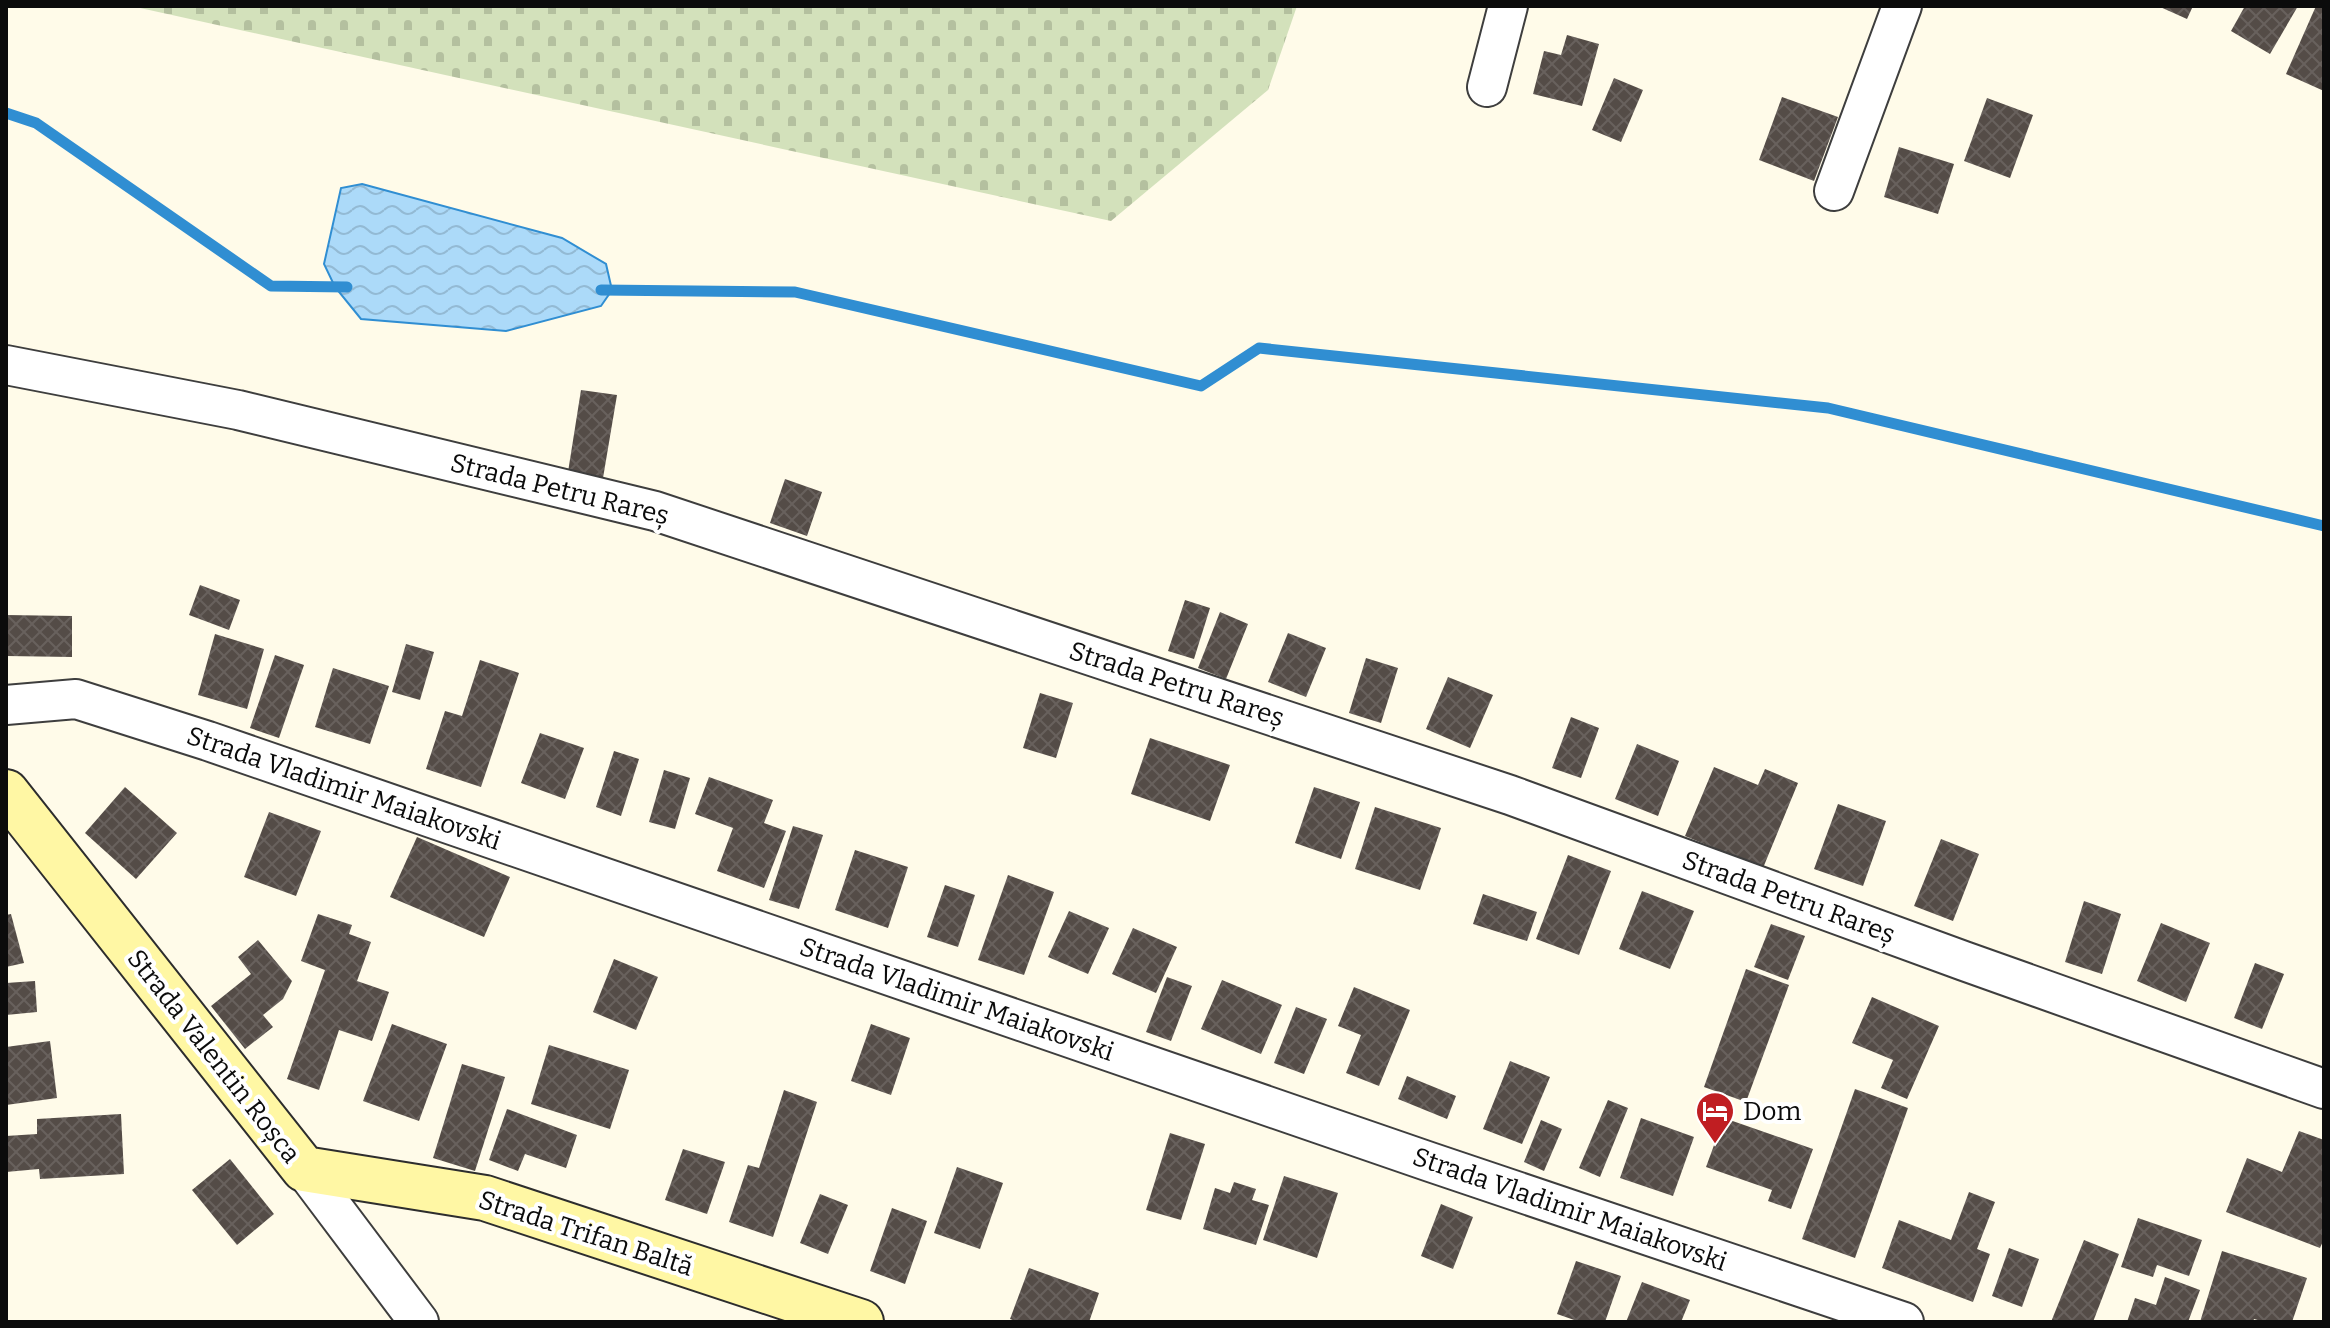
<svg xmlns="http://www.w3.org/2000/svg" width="2330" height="1328" font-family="Bitter,serif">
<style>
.cemetery{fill:url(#cemetery-stones)}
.water{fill:url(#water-waves);stroke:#308ed2;stroke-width:2}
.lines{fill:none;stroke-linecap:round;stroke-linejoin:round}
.stream{stroke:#308ed2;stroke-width:11}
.building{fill:url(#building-cross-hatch)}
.minor-casing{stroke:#3e3e3e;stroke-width:42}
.secondary-casing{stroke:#2d2d2d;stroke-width:48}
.minor{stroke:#fff;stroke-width:38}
.secondary{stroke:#fff7a4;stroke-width:44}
.labels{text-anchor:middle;stroke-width:8;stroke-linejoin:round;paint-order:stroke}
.street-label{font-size:26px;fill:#0b0b0b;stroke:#fff}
.poi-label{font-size:26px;fill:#0b0b0b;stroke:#fff;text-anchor:start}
</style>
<defs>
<pattern id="cemetery-stones" width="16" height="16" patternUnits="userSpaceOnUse" patternTransform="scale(2)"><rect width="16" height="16" fill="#d3e1bb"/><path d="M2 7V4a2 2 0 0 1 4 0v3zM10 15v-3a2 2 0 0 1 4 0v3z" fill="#b4c09f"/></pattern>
<pattern id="water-waves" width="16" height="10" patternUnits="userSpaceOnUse" patternTransform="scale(2)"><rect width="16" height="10" fill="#acdaf9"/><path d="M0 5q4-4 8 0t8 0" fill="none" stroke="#93bad4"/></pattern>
<pattern id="building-cross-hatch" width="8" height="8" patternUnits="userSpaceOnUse" patternTransform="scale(2)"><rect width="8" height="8" fill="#544c47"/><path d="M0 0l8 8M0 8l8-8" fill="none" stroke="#68615d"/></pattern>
</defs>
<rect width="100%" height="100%" fill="#fffbe9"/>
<path class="cemetery" d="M 131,6 L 1297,6 L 1268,90 L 1111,221 Z"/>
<path class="water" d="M 362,184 L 562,238 L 606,264 L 612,290 L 601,306 L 506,331 L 361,319 L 335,287 L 324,264 L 341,188 Z"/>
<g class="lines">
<g class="stream">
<path d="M 6,113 L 36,123 L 271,286 L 347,287"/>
<path d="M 601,290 L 795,292 L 1201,386 L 1259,348 L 1828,408 L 2324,526"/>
</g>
</g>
<g class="building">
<path d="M 2158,6 L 2193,6 L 2187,19 Z"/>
<path d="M 2245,6 L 2298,6 L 2270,54 L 2231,31 Z"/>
<path d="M 2316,6 L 2324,6 L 2324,91 L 2286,74 Z"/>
<path d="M 1567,35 L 1599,44 L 1582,106 L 1533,94 L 1544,51 L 1561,55 Z"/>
<path d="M 1614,78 L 1643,90 L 1621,142 L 1592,130 Z"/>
<path d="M 1782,97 L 1838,117 L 1814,181 L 1759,160 Z"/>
<path d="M 1987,98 L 2033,115 L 2010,178 L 1964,161 Z"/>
<path d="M 1899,147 L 1954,164 L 1938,214 L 1884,197 Z"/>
<path d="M 581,390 L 617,395 L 603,478 L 568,472 Z"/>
<path d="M 785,479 L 822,492 L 807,536 L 770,523 Z"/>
<path d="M 200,585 L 240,600 L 229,630 L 189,615 Z"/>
<path d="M 1185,600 L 1210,608 L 1194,659 L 1168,651 Z"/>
<path d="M 1220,612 L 1248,624 L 1226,679 L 1198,668 Z"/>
<path d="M 6,615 L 72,616 L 72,657 L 6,656 Z"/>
<path d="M 1288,633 L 1326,648 L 1306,697 L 1268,682 Z"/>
<path d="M 215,634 L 264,649 L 247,709 L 198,695 Z"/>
<path d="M 406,644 L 434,652 L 420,700 L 392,692 Z"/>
<path d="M 275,655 L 304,665 L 279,738 L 250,728 Z"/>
<path d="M 1366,658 L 1398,668 L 1381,723 L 1349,713 Z"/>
<path d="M 480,660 L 519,673 L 481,787 L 426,769 L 445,711 L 462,716 Z"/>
<path d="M 333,668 L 389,686 L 370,744 L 315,727 Z"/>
<path d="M 1448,677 L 1493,695 L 1470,748 L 1426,729 Z"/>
<path d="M 1040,693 L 1073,703 L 1056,758 L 1023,748 Z"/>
<path d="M 1571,717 L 1599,728 L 1581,778 L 1552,768 Z"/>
<path d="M 540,733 L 584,748 L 565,799 L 521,783 Z"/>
<path d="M 1150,738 L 1230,765 L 1210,821 L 1131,794 Z"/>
<path d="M 1637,744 L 1679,761 L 1658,816 L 1615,799 Z"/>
<path d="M 614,751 L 639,759 L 621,816 L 596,807 Z"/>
<path d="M 1714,767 L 1758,785 L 1765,769 L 1798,783 L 1763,868 L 1685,836 Z"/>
<path d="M 664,770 L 690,778 L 675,829 L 649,822 Z"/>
<path d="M 709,777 L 773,800 L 764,823 L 786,831 L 764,888 L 717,871 L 733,828 L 695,814 Z"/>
<path d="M 125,787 L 177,833 L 136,879 L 85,833 Z"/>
<path d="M 1314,787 L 1360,802 L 1341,859 L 1295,843 Z"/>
<path d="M 1838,804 L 1886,821 L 1863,886 L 1814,869 Z"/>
<path d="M 1375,807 L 1441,828 L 1420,890 L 1355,869 Z"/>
<path d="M 269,812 L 321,831 L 296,896 L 244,877 Z"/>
<path d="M 793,826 L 823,835 L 799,909 L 769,900 Z"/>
<path d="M 417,837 L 510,877 L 484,937 L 390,897 Z"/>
<path d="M 1941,839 L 1979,854 L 1953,921 L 1914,906 Z"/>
<path d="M 855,850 L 908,867 L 888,928 L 835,910 Z"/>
<path d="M 1568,855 L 1611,871 L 1579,955 L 1536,939 Z"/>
<path d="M 1008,875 L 1054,892 L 1024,975 L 978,960 Z"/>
<path d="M 945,885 L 975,895 L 958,947 L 927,937 Z"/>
<path d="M 1642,891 L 1694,911 L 1670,969 L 1619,949 Z"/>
<path d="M 1483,894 L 1537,912 L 1527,941 L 1473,924 Z"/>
<path d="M 2084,901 L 2121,914 L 2102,974 L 2065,962 Z"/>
<path d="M 1069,911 L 1109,928 L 1088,974 L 1048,957 Z"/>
<path d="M 11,914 L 24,963 L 6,967 L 6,915 Z"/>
<path d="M 318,914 L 352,925 L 349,934 L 371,942 L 357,981 L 389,992 L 372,1041 L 339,1030 L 319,1090 L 287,1079 L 325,970 L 301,961 Z"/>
<path d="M 2161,923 L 2210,943 L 2186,1002 L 2137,981 Z"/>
<path d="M 1771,924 L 1805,936 L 1788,980 L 1754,967 Z"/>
<path d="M 1133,928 L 1177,947 L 1156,993 L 1112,974 Z"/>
<path d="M 258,940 L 292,981 L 283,999 L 263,1015 L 273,1027 L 245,1049 L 211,1006 L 251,974 L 238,957 Z"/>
<path d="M 614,959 L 658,977 L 636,1030 L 593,1012 Z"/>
<path d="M 2255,963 L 2284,974 L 2262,1029 L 2234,1018 Z"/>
<path d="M 1746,969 L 1789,985 L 1746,1102 L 1704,1087 Z"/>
<path d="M 1167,977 L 1192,986 L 1171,1041 L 1146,1032 Z"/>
<path d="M 1222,980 L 1282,1005 L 1261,1054 L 1201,1029 Z"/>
<path d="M 35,981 L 37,1012 L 6,1015 L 6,983 Z"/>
<path d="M 1354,987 L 1410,1010 L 1379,1086 L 1346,1073 L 1361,1035 L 1338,1026 Z"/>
<path d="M 1872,997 L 1939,1026 L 1907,1099 L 1881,1088 L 1893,1060 L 1852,1043 Z"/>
<path d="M 1296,1007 L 1327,1019 L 1304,1074 L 1274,1063 Z"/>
<path d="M 392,1024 L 447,1044 L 419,1121 L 363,1101 Z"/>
<path d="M 871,1024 L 910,1038 L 891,1095 L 851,1081 Z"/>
<path d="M 50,1041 L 57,1098 L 6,1105 L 6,1047 Z"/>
<path d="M 549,1045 L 629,1070 L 610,1129 L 531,1104 Z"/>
<path d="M 1510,1061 L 1550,1077 L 1522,1144 L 1483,1129 Z"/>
<path d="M 462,1064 L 505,1077 L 475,1171 L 433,1158 Z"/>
<path d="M 1407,1076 L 1456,1096 L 1447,1119 L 1398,1099 Z"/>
<path d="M 1855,1089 L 1908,1108 L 1855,1258 L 1802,1239 Z"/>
<path d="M 784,1090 L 817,1102 L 773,1237 L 729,1222 L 748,1165 L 759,1168 Z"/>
<path d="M 1608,1100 L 1628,1108 L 1600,1177 L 1579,1168 Z"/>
<path d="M 507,1109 L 577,1135 L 566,1168 L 525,1154 L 518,1171 L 489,1160 Z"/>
<path d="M 121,1114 L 124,1174 L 40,1179 L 39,1169 L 6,1172 L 6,1136 L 37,1134 L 37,1119 Z"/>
<path d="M 1641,1118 L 1694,1137 L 1673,1196 L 1620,1178 Z"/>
<path d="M 1724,1118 L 1813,1149 L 1791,1209 L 1768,1201 L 1772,1190 L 1706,1167 Z"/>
<path d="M 1541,1120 L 1562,1129 L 1544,1171 L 1524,1162 Z"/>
<path d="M 2299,1131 L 2324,1140 L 2324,1239 L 2320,1248 L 2226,1212 L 2247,1158 L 2282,1172 Z"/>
<path d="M 1170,1133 L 1205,1144 L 1181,1220 L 1146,1210 Z"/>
<path d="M 683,1149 L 725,1162 L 707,1214 L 665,1200 Z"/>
<path d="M 230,1159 L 274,1214 L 237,1245 L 192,1190 Z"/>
<path d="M 957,1167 L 1003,1183 L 980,1249 L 934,1233 Z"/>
<path d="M 1284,1176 L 1338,1193 L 1317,1258 L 1263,1240 Z"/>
<path d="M 1234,1182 L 1256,1189 L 1252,1200 L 1269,1205 L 1256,1245 L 1203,1229 L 1215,1188 L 1230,1193 Z"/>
<path d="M 1969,1192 L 1995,1202 L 1977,1249 L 1990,1254 L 1973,1302 L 1882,1268 L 1899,1220 L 1951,1240 Z"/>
<path d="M 820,1194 L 848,1205 L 828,1254 L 800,1243 Z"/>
<path d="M 1441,1204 L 1473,1217 L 1453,1269 L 1421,1256 Z"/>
<path d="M 892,1208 L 927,1221 L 905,1284 L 870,1271 Z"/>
<path d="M 2138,1218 L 2202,1240 L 2189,1276 L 2157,1265 L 2153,1277 L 2121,1267 Z"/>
<path d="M 2084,1240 L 2119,1254 L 2093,1322 L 2051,1322 Z"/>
<path d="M 2009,1248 L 2039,1259 L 2022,1307 L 1992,1296 Z"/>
<path d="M 2222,1251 L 2307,1278 L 2292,1322 L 2265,1322 L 2254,1319 L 2253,1322 L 2200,1322 Z"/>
<path d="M 1576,1261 L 1621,1276 L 1605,1322 L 1580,1322 L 1557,1314 Z"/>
<path d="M 1029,1268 L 1099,1293 L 1089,1322 L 1018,1322 L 1010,1319 Z"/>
<path d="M 2165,1277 L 2200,1290 L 2188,1322 L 2127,1322 L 2135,1298 L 2156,1305 Z"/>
<path d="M 1642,1282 L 1690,1300 L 1681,1322 L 1626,1322 Z"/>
</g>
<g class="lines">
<g class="minor-casing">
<g id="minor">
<path d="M 1487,87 L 1508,6"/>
<path d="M 1834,191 L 1902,6"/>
<path d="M 6,365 L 238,410 L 655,511 L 1510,795 L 1964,961 L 2324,1089"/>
<path d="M 6,705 L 76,699 L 208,741 L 1430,1162 L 1904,1322"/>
<path d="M 304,1169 L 419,1322"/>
</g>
</g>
<g class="secondary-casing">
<path id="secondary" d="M 6,792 L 304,1169 L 485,1198 L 861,1322"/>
</g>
<use href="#minor" class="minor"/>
<use href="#secondary" class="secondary"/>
</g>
<defs>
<g id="hotel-pin" transform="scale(2)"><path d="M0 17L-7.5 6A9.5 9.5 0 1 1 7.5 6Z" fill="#c01e22" stroke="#fff"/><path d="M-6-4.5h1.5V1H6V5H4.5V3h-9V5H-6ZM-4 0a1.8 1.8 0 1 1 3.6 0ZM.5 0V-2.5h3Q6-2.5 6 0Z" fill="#fff"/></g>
</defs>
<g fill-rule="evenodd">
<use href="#hotel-pin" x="1715" y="1111"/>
</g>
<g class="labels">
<g class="street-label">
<text transform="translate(560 489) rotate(14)" y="9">Strada Petru Rareș</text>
<text transform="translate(1177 684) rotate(18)" y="9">Strada Petru Rareș</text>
<text transform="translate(344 788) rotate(19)" y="9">Strada Vladimir Maiakovski</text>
<text transform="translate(1789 897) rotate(20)" y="9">Strada Petru Rareș</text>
<text transform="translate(957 999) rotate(19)" y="9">Strada Vladimir Maiakovski</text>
<text transform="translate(214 1056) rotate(52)" y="9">Strada Valentin Roșca</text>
<text transform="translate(1570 1209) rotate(19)" y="9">Strada Vladimir Maiakovski</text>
<text transform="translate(586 1233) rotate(18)" y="9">Strada Trifan Baltă</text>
</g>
<g class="poi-label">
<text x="1743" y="1120">Dom</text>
</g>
</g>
<rect width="2330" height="1328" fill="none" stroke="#0b0b0b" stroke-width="16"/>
</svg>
